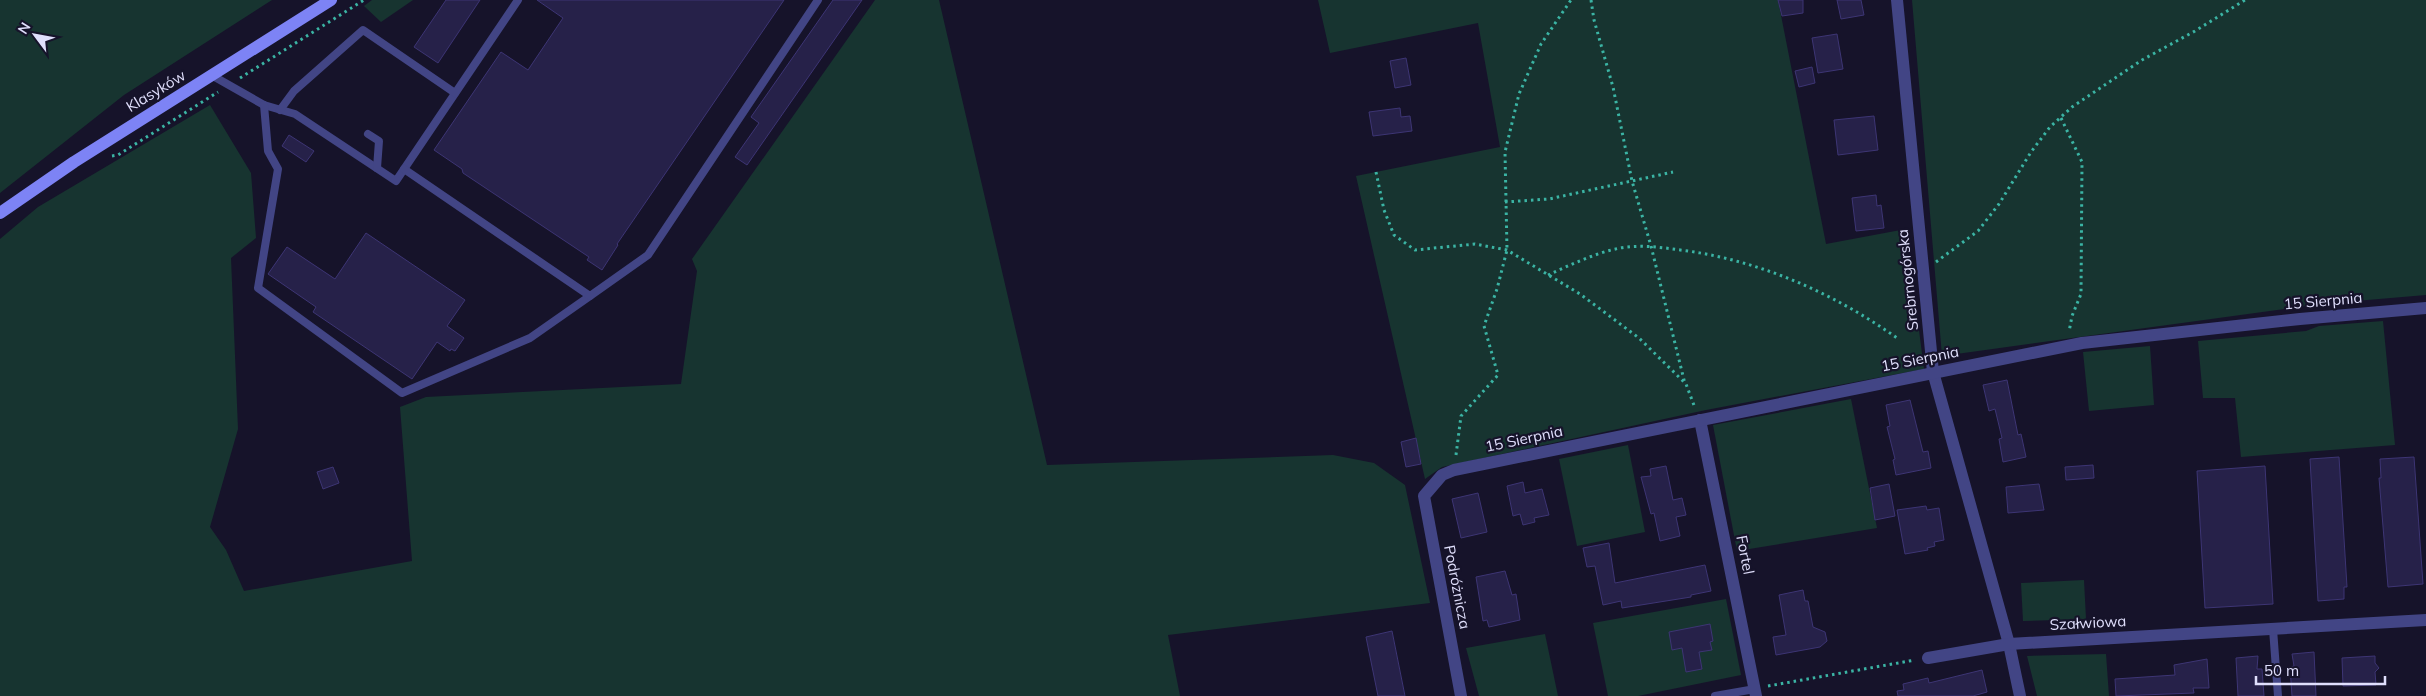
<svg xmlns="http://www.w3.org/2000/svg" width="2426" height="696" font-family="Mulish,sans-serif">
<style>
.green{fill:#173430}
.building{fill:#262149;stroke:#3d3574}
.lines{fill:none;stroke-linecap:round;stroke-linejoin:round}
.path{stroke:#3bb4a4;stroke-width:3;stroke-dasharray:2.5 4;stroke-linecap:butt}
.lane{stroke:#424585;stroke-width:8}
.street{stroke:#424585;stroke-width:12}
.secondary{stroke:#7d83f5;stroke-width:12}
.labels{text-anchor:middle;stroke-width:4.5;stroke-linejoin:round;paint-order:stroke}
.street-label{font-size:15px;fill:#e0dffc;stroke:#16132a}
</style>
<rect width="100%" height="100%" fill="#16132a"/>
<g class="green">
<path d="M 0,0 L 272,0 L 124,95 L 0,193 Z"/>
<path d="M 372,0 L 413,0 L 381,22 L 364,6 Z"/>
<path d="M 875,0 L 939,0 L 1047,465 L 1333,455 L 1374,463 L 1405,485 L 1430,603 L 1168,635 L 1180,696 L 0,696 L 0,239 L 38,207 L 210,105 L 251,173 L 256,238 L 231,258 L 238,429 L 210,527 L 226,550 L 244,591 L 412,561 L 400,407 L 426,397 L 681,384 L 697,271 L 692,259 Z"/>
<path d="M 1318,0 L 1778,0 L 1826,244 L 1906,229 L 1924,369 L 1706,410 L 1442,467 L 1425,479 L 1356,176 L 1500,147 L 1478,23 L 1330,53 Z"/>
<path d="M 1912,0 L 2426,0 L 2426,295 L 2320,304 L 1942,356 Z"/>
<path d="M 2383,321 L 2395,445 L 2241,457 L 2235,398 L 2203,398 L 2198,341 L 2306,331 L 2319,326 Z"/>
<path d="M 2150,346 L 2154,405 L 2089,411 L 2083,352 Z"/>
<path d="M 1851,399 L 1877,528 L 1737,551 L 1713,425 Z"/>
<path d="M 1628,445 L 1645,532 L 1577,546 L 1559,459 Z"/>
<path d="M 2084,580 L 2086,619 L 2023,621 L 2021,583 Z"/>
<path d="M 1726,599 L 1741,675 L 1638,696 L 1608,696 L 1593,623 Z"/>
<path d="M 1545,634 L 1558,696 L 1479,696 L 1466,648 Z"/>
<path d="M 2106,654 L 2109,696 L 2037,696 L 2027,656 Z"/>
</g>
<g class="building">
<path d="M 446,0 L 480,0 L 438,63 L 414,47 Z"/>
<path d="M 537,0 L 784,0 L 617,244 L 618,245 L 602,270 L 587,260 L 589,257 L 463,173 L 462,169 L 434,150 L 501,52 L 528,70 L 563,18 Z"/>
<path d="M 833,0 L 862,0 L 747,165 L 735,157 L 759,123 L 751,117 Z"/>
<path d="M 1778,0 L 1803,0 L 1803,13 L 1782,16 Z"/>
<path d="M 1837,0 L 1861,0 L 1864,15 L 1841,19 Z"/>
<path d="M 1837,34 L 1843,69 L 1818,73 L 1812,38 Z"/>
<path d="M 1406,58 L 1411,85 L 1395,88 L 1390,61 Z"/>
<path d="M 1812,67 L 1815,83 L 1799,87 L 1795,71 Z"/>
<path d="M 1400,108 L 1401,117 L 1410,116 L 1412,131 L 1373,136 L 1369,112 Z"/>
<path d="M 1874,116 L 1878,150 L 1838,155 L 1834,120 Z"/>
<path d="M 289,135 L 314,151 L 306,162 L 282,146 Z"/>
<path d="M 1876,195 L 1877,206 L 1881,205 L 1884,228 L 1856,231 L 1852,198 Z"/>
<path d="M 366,233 L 465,300 L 447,326 L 464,338 L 455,351 L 451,349 L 450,351 L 437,342 L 412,379 L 313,312 L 316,307 L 268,274 L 287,247 L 335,279 Z"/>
<path d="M 2007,380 L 2018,435 L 2021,434 L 2026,457 L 2003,462 L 1999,439 L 2002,438 L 1995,409 L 1989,411 L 1983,385 Z"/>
<path d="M 1910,400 L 1923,452 L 1928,451 L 1931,468 L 1896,475 L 1893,460 L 1895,459 L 1887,427 L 1890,426 L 1886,405 Z"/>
<path d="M 1416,438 L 1421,464 L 1406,467 L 1401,442 Z"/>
<path d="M 2339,457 L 2347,587 L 2344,587 L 2344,599 L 2318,601 L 2310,459 Z"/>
<path d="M 2414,457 L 2423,584 L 2388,587 L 2379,478 L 2381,478 L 2380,459 Z"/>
<path d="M 2093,465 L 2094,478 L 2066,480 L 2065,467 Z"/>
<path d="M 1666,466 L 1673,500 L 1682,498 L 1686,515 L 1676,517 L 1680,536 L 1660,541 L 1654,513 L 1651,514 L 1641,477 L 1651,476 L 1650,469 Z"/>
<path d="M 2265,466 L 2273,604 L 2205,608 L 2197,471 Z"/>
<path d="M 333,467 L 339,483 L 323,489 L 317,472 Z"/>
<path d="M 1523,482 L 1525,493 L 1542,489 L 1549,515 L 1534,518 L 1535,522 L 1523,525 L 1520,514 L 1513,516 L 1507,486 Z"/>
<path d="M 1889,484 L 1895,516 L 1875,520 L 1870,488 Z"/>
<path d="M 2039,484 L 2044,510 L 2008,513 L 2006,487 Z"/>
<path d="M 1478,493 L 1487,532 L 1461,538 L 1452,499 Z"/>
<path d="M 1926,506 L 1927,510 L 1939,508 L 1944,540 L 1934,542 L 1935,546 L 1927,548 L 1928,550 L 1905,554 L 1897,510 Z"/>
<path d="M 1609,543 L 1615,583 L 1705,565 L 1711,591 L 1691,595 L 1691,597 L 1622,608 L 1621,601 L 1603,605 L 1595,566 L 1587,567 L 1583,548 Z"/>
<path d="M 1505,571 L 1512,595 L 1516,594 L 1520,620 L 1489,627 L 1487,620 L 1483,621 L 1476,577 Z"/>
<path d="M 1803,590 L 1805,601 L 1808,601 L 1813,627 L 1825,632 L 1827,641 L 1820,647 L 1776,655 L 1773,637 L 1786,635 L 1779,595 Z"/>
<path d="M 1710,624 L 1713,641 L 1710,642 L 1712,650 L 1699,652 L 1702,669 L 1686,672 L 1682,648 L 1672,650 L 1669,632 Z"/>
<path d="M 1392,631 L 1405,696 L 1378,696 L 1366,637 Z"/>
<path d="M 2314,652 L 2316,696 L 2292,696 L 2290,667 L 2294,666 L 2292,654 Z"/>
<path d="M 2258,656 L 2257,669 L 2262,669 L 2264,696 L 2238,696 L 2236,658 Z"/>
<path d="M 2375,656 L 2375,663 L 2379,668 L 2375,672 L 2376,685 L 2343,686 L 2342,658 Z"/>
<path d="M 2207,659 L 2209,688 L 2193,688 L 2194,693 L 2116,696 L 2115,679 L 2175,675 L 2174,665 Z"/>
<path d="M 1982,670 L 1987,692 L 1973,696 L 1898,696 L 1897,691 L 1904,690 L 1903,684 L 1928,678 L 1929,683 Z"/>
</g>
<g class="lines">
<g class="path">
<path d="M 1591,0 L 1594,20 L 1613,87 L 1632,181 L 1651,246 L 1685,384"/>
<path d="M 240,78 L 364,0"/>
<path d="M 2061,118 L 2082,162 L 2081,294 L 2072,316 L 2069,332"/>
<path d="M 112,156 L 118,155 L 218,92"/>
<path d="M 1376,172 L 1384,210 L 1394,235 L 1415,250 L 1475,244 L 1507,250 L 1580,294 L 1639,338 L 1686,384 L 1695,408"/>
<path d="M 1505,202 L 1549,199 L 1673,172"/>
<path d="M 1936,262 L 1978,231 L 1999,204 L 2031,152 L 2050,127 L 2072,107 L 2142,60 L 2195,31 L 2245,0"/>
<path d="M 1548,275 C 1570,265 1595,253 1620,248 C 1643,244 1665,248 1688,251 C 1763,262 1835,294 1897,338"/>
<path d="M 1456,455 L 1461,416 L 1498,375 L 1484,326 L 1497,289 L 1507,250 L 1505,152 L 1519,94 L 1541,44 L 1571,0"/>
<path d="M 1768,686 L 1915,660"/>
</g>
<g class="lane">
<path d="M 213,76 L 264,105 L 295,114 L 396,181 L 518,0"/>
<path d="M 264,105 L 268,151 L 278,169 L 258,288 L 402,393 L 530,338 L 590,296"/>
<path d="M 280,110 L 294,91 L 363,30 L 455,93"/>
<path d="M 368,134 L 379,141 L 377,168"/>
<path d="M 404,169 L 590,296 L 648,255 L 818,0"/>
<path d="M 2273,629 L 2278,696"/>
<path d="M 1715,696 L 1755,689"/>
</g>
<g class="street">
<path d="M 1897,0 L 1933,372 L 2009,644 L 2020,696"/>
<path d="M 1700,420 L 1756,696"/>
<path d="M 1928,658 L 2009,644 L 2426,620"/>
<path d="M 1461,696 L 1424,496 L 1442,475 L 1454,470 L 2082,343 L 2300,319 L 2426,308"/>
</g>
<path class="secondary" d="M 0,213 L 74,162 L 331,0"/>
</g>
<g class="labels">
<g class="street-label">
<text transform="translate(156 91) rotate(-31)" y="5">Klasyków</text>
<text transform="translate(1908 280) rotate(-96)" y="5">Srebrnogórska</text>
<text transform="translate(2323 301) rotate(-5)" y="5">15 Sierpnia</text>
<text transform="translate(1920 359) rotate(-11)" y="5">15 Sierpnia</text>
<text transform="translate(1524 439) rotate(-12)" y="5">15 Sierpnia</text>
<text transform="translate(1745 555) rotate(79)" y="5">Fortel</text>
<text transform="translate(1457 587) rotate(79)" y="5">Podróżnicza</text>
<text transform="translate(2088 623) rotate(-3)" y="5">Szałwiowa</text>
</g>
</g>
<g transform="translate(35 35) rotate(302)" stroke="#16132a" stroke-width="4" paint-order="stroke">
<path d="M0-4L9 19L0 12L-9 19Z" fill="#e0dffc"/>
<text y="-8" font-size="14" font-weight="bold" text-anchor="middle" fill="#e0dffc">N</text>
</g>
<path d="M2256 676v8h129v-8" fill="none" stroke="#e0dffc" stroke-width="2.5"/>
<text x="2264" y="676" font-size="15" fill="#e0dffc" stroke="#16132a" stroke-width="4" paint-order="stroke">50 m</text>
</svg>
